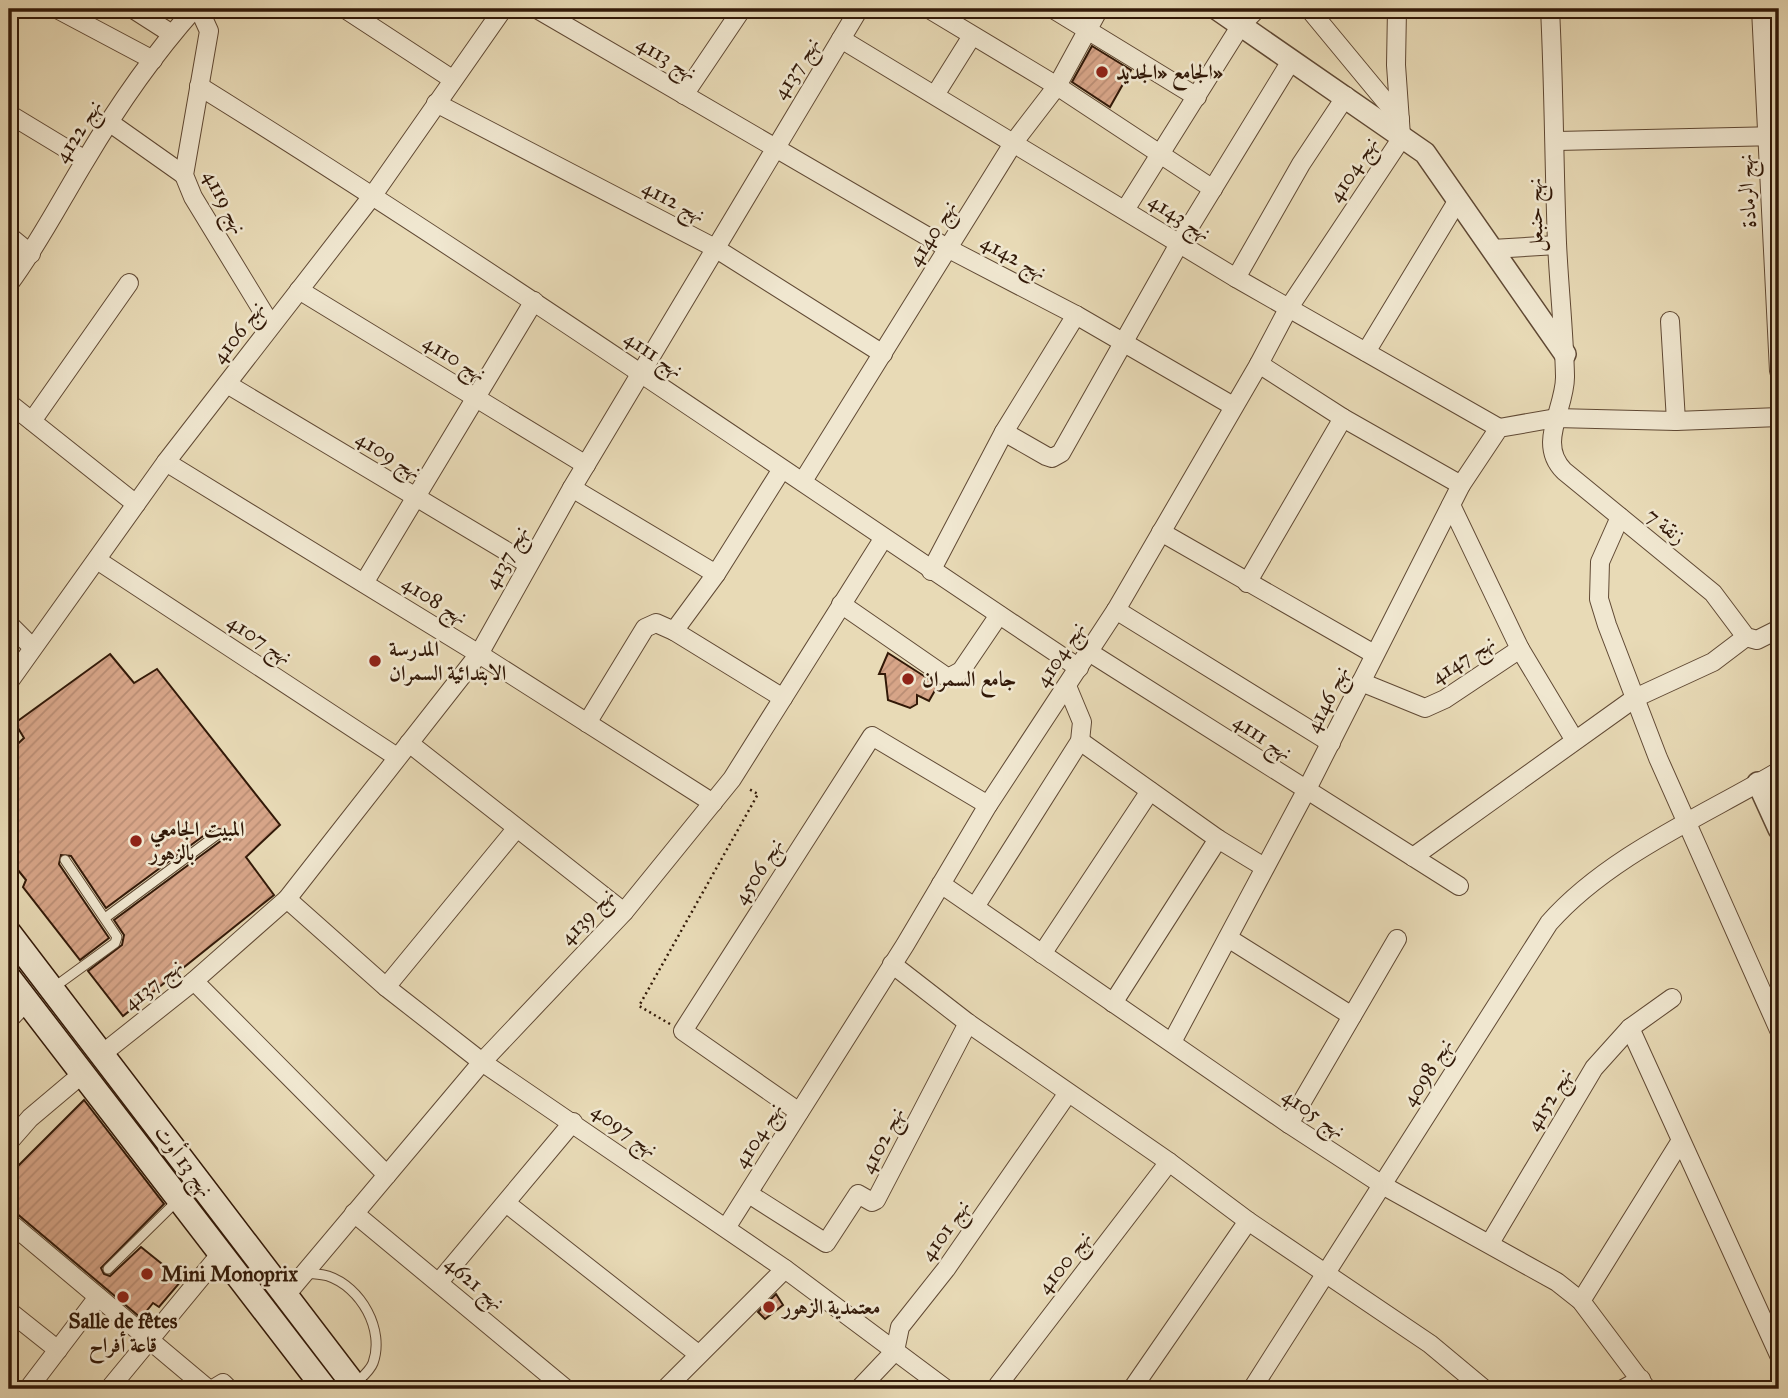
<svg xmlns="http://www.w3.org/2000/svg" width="1788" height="1398" font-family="'IM FELL Great Primer',Amiri,serif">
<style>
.building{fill:url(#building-hatch);stroke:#321908;stroke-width:2}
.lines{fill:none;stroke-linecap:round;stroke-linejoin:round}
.service-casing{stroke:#604934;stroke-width:11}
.minor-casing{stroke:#604934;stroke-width:20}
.tertiary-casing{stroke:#604934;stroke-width:24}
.secondary-casing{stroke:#321908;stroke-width:27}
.path{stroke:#321908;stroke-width:2.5;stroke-dasharray:2 3.5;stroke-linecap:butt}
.service{stroke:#f0e7d0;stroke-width:9}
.minor{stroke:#f0e7d0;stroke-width:18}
.tertiary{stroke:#f0e7d0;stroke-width:21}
.secondary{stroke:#f0e7d0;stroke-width:24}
.poi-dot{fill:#8f2418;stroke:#f0e7d0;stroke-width:2.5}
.labels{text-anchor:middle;stroke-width:5;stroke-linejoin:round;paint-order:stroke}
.street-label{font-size:21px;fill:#321908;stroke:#f0e7d0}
.poi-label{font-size:21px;font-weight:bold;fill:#321908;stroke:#f0e7d0;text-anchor:start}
</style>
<defs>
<pattern id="building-hatch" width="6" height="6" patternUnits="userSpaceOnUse" patternTransform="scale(1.75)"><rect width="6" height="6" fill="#d7a588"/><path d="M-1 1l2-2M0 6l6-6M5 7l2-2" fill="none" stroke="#b98d74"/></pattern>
</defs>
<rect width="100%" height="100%" fill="#e8dab6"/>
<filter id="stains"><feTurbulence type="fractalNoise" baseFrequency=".00286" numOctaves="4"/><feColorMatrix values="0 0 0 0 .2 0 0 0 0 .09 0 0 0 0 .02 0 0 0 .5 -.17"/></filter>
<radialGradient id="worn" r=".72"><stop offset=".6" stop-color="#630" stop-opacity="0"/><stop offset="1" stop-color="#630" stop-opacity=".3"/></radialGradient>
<g class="building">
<path d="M 1092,46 L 1131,70 L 1110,107 L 1072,82 Z"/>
<path d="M 888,653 L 938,685 L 929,701 L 917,695 L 917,704 L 910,708 L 888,700 L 885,674 L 879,674 Z"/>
<path d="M 110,654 L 134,683 L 157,669 L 280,825 L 246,857 L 274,895 L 123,1016 L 88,971 L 122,945 L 124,935 L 114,920 L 222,840 L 224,830 L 214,828 L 106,908 L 71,856 L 61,855 L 59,864 L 109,938 L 80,960 L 23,887 L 26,880 L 9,859 L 9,752 L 24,738 L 15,723 Z"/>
<path d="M 84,1100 L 164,1204 L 101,1268 L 104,1274 L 110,1276 L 141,1247 L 182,1280 L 159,1307 L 153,1303 L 141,1318 L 16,1213 L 9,1211 L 9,1175 Z"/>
<path d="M 776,1294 L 783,1305 L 765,1319 L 758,1312 Z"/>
</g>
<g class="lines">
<g class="service-casing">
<g id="service">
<path d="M 105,918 L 218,834"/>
<path d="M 53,988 L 115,943 L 117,937 L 65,860"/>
<path d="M 9,1026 L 29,1005"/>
<path d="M 108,1269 L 178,1200"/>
<path d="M 306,1273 C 313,1274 321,1274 328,1276 C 361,1287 385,1330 373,1363 C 370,1371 361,1378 355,1384"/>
</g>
</g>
<g class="minor-casing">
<g id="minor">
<path d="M 57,9 L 153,60"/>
<path d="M 133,9 L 172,34"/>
<path d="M 199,9 L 209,31 L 184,175 L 193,197 L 271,325"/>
<path d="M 345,9 L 452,79"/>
<path d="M 537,9 L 949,249 L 1076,315 L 1233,406"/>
<path d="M 929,9 L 1057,86 L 1213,189"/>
<path d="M 1053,9 L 1197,97"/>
<path d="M 1309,9 L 1400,119"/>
<path d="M 1550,9 C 1554,87 1554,165 1557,243 C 1559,287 1564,331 1565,376 C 1566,408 1536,443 1564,471 L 1713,593 L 1746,637 L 1757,640 L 1779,629"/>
<path d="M 1761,9 L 1779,371"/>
<path d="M 841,39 L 1236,278 L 1499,428"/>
<path d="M 199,86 C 498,272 786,473 1079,668"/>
<path d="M 684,95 L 742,9"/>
<path d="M 935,95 L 972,36"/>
<path d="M 436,103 L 715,248 L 883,354"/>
<path d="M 9,114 L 85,160"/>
<path d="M 109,122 L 184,175"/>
<path d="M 1557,141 L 1779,136"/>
<path d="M 1125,210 L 1241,25 L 1257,9"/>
<path d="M 9,236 L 31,254"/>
<path d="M 1492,249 L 1557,245"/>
<path d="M 1236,278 L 1301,164 L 1346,96"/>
<path d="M 9,284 C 38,245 60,202 85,161 C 117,107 153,55 194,9"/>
<path d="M 299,290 L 586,465"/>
<path d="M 1670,321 L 1676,421"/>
<path d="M 1366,352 L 1458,200"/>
<path d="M 1259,364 L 1343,418 L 1461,485"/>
<path d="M 227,384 L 528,564"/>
<path d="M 9,403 L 136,504"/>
<path d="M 32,421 L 129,283"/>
<path d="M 1004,432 L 1046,456 L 1052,458 L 1061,453 L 1179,244 L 1291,61"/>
<path d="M 166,462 L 479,654 L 713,803"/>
<path d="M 803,481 L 1014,142 L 1057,86 L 1099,9"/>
<path d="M 572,488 L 716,574"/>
<path d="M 1620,517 L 1600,562 L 1599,599 L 1607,625 L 1658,758 L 1779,1030"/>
<path d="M 1161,532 L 1374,654"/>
<path d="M 97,560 L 397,757"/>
<path d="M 931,571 L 1004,432 L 1076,315"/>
<path d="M 364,583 L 534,301"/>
<path d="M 1247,583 L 1343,418"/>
<path d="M 841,604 L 948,678 L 961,671 L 999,615"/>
<path d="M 1116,610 L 1331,743"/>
<path d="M 9,624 L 32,647"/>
<path d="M 674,631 L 783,698"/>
<path d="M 1520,649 L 1574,739"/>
<path d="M 1089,652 L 1459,886"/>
<path d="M 9,682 L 166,462 L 373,195 L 503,9"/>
<path d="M 1361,682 L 1425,708 L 1445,699 L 1520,649 L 1451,505"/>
<path d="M 587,723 L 645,628 L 656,623 L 674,631 L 716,574 L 782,469"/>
<path d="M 1080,741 L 1218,839 L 1264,867"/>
<path d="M 409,743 L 624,912"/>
<path d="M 1413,857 L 1635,698 L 1713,662 L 1746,637"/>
<path d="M 941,884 L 1289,1124 L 1384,1186 L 1557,1282 L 1581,1301 L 1647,1389"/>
<path d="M 287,899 L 386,987 L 482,1062 L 785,1269 L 946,1389"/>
<path d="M 975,907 L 1080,741 L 1082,722 L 1067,686"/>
<path d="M 1228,938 L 1352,1016"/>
<path d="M 1042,954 L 1150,791"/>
<path d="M 892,964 L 968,1023 L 1169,1162 L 1248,1221 L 1430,1344 L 1484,1389"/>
<path d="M 194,981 L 387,1175"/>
<path d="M 386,987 L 516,829"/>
<path d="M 1113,1003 L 1218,839"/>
<path d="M 1630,1028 L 1779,1355"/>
<path d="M 1172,1042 L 1306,791 L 1461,485 L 1499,428 L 1556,418 L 1676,421 L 1779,417"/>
<path d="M 102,1054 L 194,981 L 287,899 L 479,654 L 572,488 L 859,9"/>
<path d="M 799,1112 L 683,1031 L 872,736 L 988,805"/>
<path d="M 1289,1124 L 1397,939"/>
<path d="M 9,1142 L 30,1118 L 81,1075"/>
<path d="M 749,1194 L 826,1243 L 858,1194 L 872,1202 L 876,1200 L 968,1023"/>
<path d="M 506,1203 L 698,1354"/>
<path d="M 354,1213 L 566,1389"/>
<path d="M 9,1222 L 208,1389"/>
<path d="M 726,1228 L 905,945 L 988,805 L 1116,610 L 1259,364 L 1288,309 L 1397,145 L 1401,136 L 1396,65 L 1397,9"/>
<path d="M 1490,1243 L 1594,1068 L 1630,1028 L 1672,998"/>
<path d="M 439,1282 L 573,1122"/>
<path d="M 286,1295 L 482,1062 L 624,912 L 732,779 L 883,539"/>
<path d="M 1581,1301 L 1680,1142"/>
<path d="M 9,1311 L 58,1350"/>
<path d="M 28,1389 L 98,1297"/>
<path d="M 109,1389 L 222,1252"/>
<path d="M 213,1389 L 223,1383 L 229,1389"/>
<path d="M 665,1389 L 785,1269"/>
<path d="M 859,1389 L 895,1351 L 900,1327 L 946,1269 L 1068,1093"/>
<path d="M 995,1389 L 1169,1162"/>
<path d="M 1132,1389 L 1248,1221"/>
<path d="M 1252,1389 L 1549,923 C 1608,856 1703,816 1779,771"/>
<path d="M 1623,1389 L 1641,1379"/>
</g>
</g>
<g class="tertiary-casing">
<g id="tertiary">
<path d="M 1217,9 L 1425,153 L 1565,354"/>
<path d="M 1758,783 L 1779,829"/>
</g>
</g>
<g class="secondary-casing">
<g id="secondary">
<path d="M 9,933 L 357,1389"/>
<path d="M 9,978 L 325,1389"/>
</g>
</g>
<path class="path" d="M 670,1024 L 639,1006 L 758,794 L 747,788"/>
<use href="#service" class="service"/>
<use href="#minor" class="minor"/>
<use href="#tertiary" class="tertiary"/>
<use href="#secondary" class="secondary"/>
</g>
<g class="poi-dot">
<circle cx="1102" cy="72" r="7"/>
<circle cx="375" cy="661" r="7"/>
<circle cx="908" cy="679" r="7"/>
<circle cx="136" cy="841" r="7"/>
<circle cx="147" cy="1274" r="7"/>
<circle cx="123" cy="1297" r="7"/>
<circle cx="769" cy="1307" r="7"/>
</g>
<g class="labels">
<g class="street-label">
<text transform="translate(667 58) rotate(30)" y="7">نهج 4113</text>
<text transform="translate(796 68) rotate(-58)" y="7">نهج 4137</text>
<text transform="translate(78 131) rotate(-58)" y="7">نهج 4122</text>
<text transform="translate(1353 169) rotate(-57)" y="7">نهج 4104</text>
<text transform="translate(1747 191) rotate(-93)" y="7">نهج الرمادة</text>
<text transform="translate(674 201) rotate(27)" y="7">نهج 4112</text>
<text transform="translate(225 202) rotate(62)" y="7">نهج 4119</text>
<text transform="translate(1535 215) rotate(-91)" y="7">نهج حنبعل</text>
<text transform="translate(1180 217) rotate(32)" y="7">نهج 4143</text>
<text transform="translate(932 233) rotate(-58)" y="7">نهج 4140</text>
<text transform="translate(1014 257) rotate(28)" y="7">نهج 4142</text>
<text transform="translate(238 332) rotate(-53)" y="7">نهج 4106</text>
<text transform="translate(654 354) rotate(34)" y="7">نهج 4111</text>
<text transform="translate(455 358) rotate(31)" y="7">نهج 4110</text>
<text transform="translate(389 455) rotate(31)" y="7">نهج 4109</text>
<text transform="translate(1666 526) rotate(39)" y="7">زنقة 7</text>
<text transform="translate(506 557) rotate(-61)" y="7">نهج 4137</text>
<text transform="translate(435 600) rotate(32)" y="7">نهج 4108</text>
<text transform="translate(260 639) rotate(33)" y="7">نهج 4107</text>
<text transform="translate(1060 654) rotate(-57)" y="7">نهج 4104</text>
<text transform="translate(1463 659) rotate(-33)" y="7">نهج 4147</text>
<text transform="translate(1327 699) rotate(-64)" y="7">نهج 4146</text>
<text transform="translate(1263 737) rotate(33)" y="7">نهج 4111</text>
<text transform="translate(758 871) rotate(-58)" y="7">نهج 4506</text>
<text transform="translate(587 916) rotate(-47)" y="7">نهج 4139</text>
<text transform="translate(153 984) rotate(-39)" y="7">نهج 4137</text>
<text transform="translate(1427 1072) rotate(-58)" y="7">نهج 4098</text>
<text transform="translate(1549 1099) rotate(-59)" y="7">نهج 4152</text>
<text transform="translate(1314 1113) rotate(34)" y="7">نهج 4105</text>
<text transform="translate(625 1130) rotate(35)" y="7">نهج 4097</text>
<text transform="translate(758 1135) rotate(-58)" y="7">نهج 4104</text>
<text transform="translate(882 1140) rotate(-63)" y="7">نهج 4102</text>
<text transform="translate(184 1161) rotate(53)" y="7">نهج 13 أوت</text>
<text transform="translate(945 1230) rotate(-55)" y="7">نهج 4101</text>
<text transform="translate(1064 1262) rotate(-52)" y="7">نهج 4100</text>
<text transform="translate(475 1283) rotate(40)" y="7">نهج 4621</text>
</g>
<g class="poi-label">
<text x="1116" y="79">الجامع «الجديد»</text>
<text x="389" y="656">المدرسة<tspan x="389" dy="24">الابتدائية السمران</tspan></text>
<text x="922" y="686">جامع السمران</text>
<text x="150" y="836">المبيت الجامعي<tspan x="150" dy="24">بالزهور</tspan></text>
<text x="161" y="1281">Mini Monoprix</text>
<text x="783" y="1314">معتمدية الزهور</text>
<text x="123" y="1328" text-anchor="middle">Salle de fêtes<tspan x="123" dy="24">قاعة أفراح</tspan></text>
</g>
</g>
<rect width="1788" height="1398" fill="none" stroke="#e8dab6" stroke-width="35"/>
<rect x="10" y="10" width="1767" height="1377" fill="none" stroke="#321908" stroke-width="3.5"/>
<rect x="18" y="18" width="1753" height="1363" fill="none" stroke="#321908" stroke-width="2"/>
<rect width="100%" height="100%" filter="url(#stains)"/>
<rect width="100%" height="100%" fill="url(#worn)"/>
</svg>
